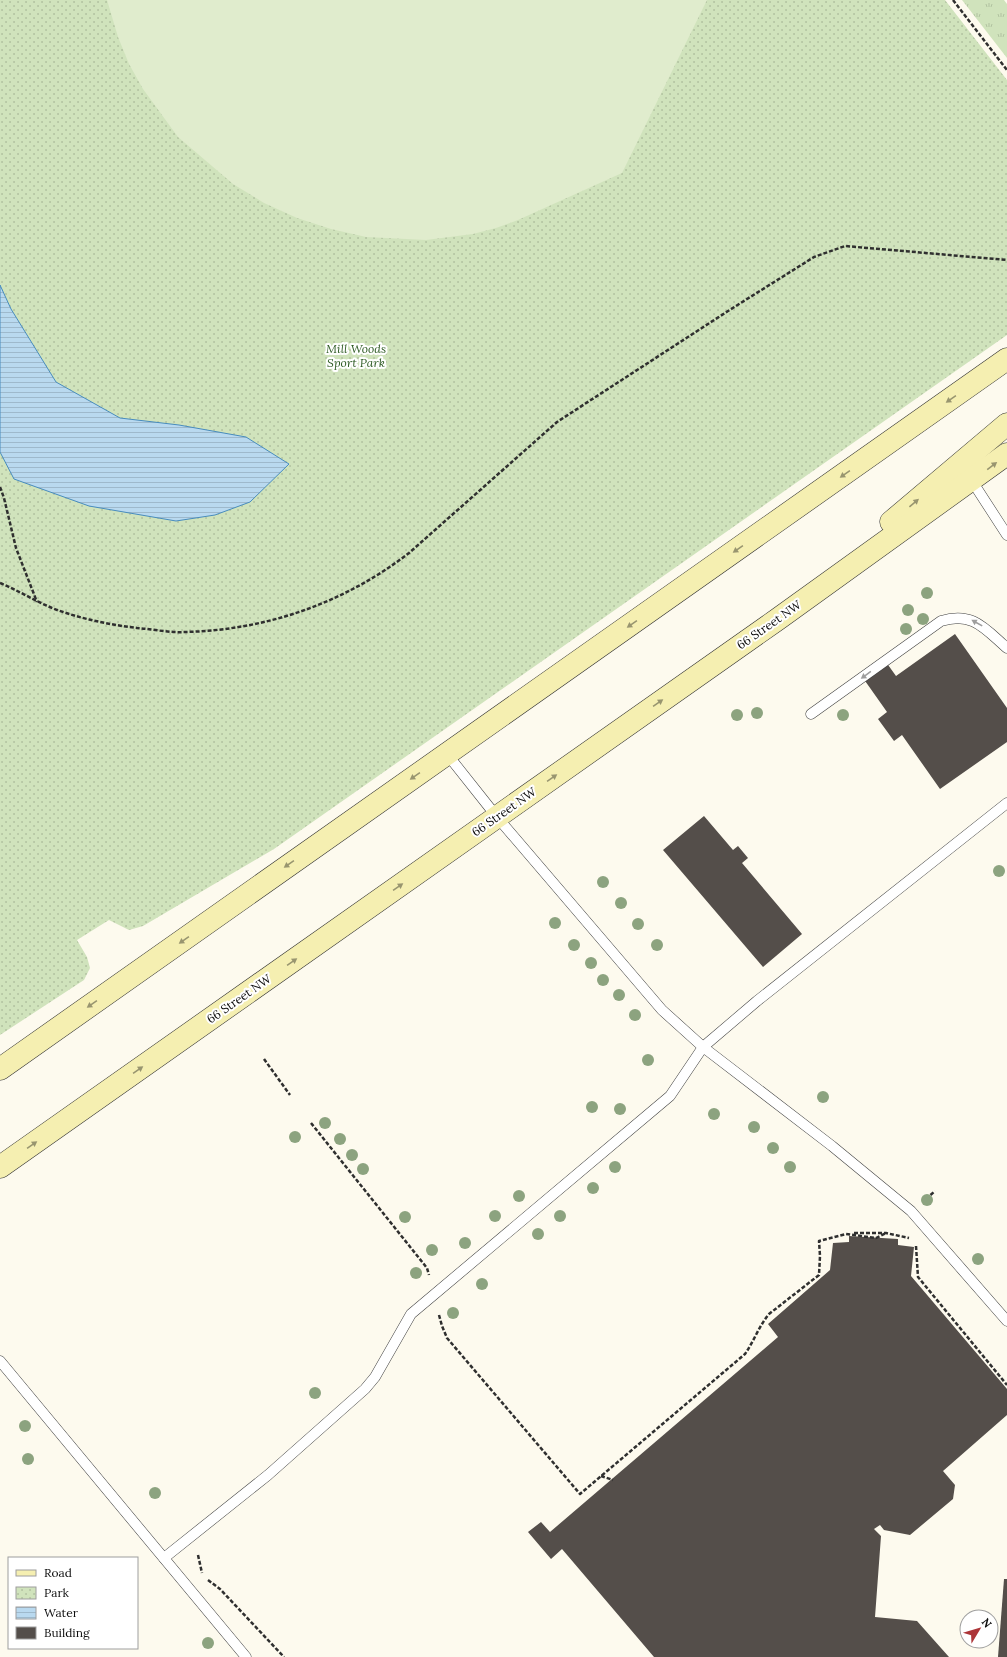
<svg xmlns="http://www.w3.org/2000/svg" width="1007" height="1657" font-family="Lora,serif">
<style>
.grass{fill:url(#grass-tufts)}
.park{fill:url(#park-dots)}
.pitch{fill:#e0eccd}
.water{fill:url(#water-rules);stroke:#488cbd}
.building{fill:#544e4a}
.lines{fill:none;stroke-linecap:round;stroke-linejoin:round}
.lane-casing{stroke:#404040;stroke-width:11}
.secondary-casing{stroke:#2f2f2f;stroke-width:23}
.path{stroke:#2f2f2f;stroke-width:2.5;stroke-dasharray:4 2;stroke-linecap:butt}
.lane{stroke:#fff;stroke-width:10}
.secondary{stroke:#f5efb1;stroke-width:22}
.tree{fill:#8ca37f}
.oneway{fill:#98956f}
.oneway2{fill:#9e9e9e}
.labels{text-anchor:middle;stroke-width:4;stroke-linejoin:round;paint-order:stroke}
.park-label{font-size:12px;font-style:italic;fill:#2f5c25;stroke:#fff}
.street-label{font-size:12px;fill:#0d0d0d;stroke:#fff}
</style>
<defs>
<pattern id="grass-tufts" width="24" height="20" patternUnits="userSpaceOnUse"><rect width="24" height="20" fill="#d0e3bc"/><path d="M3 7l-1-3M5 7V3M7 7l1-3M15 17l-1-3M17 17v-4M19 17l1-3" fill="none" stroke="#b1c2a0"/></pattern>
<pattern id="park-dots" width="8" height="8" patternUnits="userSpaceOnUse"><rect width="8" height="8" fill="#d0e3bc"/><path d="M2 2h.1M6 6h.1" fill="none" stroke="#b1c2a0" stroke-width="1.8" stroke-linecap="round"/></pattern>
<pattern id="water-rules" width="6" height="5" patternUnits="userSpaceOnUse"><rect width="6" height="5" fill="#b9d9ef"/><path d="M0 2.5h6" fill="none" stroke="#9eb9cc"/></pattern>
</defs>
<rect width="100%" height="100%" fill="#fdfaee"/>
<path class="grass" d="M 962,0 L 1004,0 L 1007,4 L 1007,58 Z"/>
<path class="park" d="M 0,0 L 945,0 L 1007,80 L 1007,335 L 274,849 L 143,926 L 129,930 L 109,920 L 77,940 L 87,957 L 90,968 L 84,980 L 0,1035 Z"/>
<path class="pitch" d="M 107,0 L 707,0 L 622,173 L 518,220 L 496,228 L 473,234 L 426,240 L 366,237 L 331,229 L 297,218 L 264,203 L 233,184 L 178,137 L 143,89 L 129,64 L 118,37 Z"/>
<path class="water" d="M 0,285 L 11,309 L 56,382 L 120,418 L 179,425 L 246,437 L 289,464 L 250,502 L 215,515 L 176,521 L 89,506 L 14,479 L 0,452 Z"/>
<g class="building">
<path d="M 955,634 L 1007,708 L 1007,742 L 940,789 L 902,735 L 894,741 L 878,719 L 887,712 L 863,678 L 886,662 L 896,676 Z"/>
<path d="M 704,816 L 733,850 L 738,846 L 748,858 L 742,863 L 802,934 L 763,967 L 663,850 Z"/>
<path d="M 849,1236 L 898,1239 L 898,1245 L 914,1247 L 911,1276 L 1007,1389 L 1007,1415 L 943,1471 L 955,1485 L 953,1499 L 910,1535 L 884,1530 L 880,1525 L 874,1529 L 881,1536 L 875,1617 L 917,1621 L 949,1657 L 654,1657 L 562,1549 L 551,1559 L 528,1532 L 541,1522 L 550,1532 L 778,1337 L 768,1324 L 830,1270 L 833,1243 L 849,1242 Z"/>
<path d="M 1004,1579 L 1007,1579 L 1007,1657 L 998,1657 Z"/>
</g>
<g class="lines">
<g class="lane-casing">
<g id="lane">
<path d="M 972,481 L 1007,535"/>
<path d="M 811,714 L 941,621 C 973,611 985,629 1007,648"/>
<path d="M 447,754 L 497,817 L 662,1010 L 703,1047 L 832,1146 L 911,1211 L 1007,1321"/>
<path d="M 0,1361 L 246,1657"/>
<path d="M 164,1558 L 268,1475 L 365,1389 L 375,1377 L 411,1314 L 670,1096 L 703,1047 L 757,1001 L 1007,803"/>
</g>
</g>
<g class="secondary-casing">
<g id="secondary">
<path d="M 891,522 L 1007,424"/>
<path d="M 0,1069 L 1007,359"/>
<path d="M 0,1167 L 778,619 L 1007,454"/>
</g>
</g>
<g class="path">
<path d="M 953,0 L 1007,70"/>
<path d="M 0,487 L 4,498 L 16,548 L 37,602"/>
<path d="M 0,583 C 22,592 41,605 63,612 C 87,620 112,625 137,628 C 152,629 169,633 185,632 C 267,630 344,603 409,553 L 557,422 L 728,311 L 814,257 L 845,246 L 1007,260"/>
<path d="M 264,1059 L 290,1095"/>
<path d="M 311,1123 L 427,1268 L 429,1275"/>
<path d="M 926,1199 L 935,1191"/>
<path d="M 854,1233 L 886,1233 L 909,1238"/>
<path d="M 916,1246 L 918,1277 L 1007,1385"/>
<path d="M 439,1315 L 442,1326 L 447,1338 L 580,1494 L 745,1354 C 754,1341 759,1326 769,1314 L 819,1275 L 820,1256 L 819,1241 L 846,1234 L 876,1238 L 886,1233"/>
<path d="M 601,1476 L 613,1480"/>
<path d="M 198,1555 L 202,1573"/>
<path d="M 208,1580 L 220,1589 L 284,1657"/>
</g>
<use href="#lane" class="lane"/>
<use href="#secondary" class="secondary"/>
</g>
<g class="tree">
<circle cx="927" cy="593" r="6"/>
<circle cx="908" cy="610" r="6"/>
<circle cx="923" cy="619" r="6"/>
<circle cx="906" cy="629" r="6"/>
<circle cx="757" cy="713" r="6"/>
<circle cx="737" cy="715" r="6"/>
<circle cx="843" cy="715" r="6"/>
<circle cx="999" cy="871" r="6"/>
<circle cx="603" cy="882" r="6"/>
<circle cx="621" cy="903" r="6"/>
<circle cx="555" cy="923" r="6"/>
<circle cx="638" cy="924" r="6"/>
<circle cx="574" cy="945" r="6"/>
<circle cx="657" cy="945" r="6"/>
<circle cx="591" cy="963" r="6"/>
<circle cx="603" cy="980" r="6"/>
<circle cx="619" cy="995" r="6"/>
<circle cx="635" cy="1015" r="6"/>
<circle cx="648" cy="1060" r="6"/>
<circle cx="823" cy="1097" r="6"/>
<circle cx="592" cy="1107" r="6"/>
<circle cx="620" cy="1109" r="6"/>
<circle cx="714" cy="1114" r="6"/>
<circle cx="325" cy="1123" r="6"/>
<circle cx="754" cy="1127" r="6"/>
<circle cx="295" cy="1137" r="6"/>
<circle cx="340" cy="1139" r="6"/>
<circle cx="773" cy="1148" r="6"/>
<circle cx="352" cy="1155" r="6"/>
<circle cx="615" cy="1167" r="6"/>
<circle cx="790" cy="1167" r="6"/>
<circle cx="363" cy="1169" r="6"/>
<circle cx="593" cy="1188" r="6"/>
<circle cx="519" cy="1196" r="6"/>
<circle cx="927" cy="1200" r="6"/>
<circle cx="495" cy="1216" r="6"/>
<circle cx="560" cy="1216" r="6"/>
<circle cx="405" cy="1217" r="6"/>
<circle cx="538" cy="1234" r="6"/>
<circle cx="465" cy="1243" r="6"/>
<circle cx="432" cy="1250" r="6"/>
<circle cx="978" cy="1259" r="6"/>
<circle cx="416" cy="1273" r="6"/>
<circle cx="482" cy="1284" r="6"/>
<circle cx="453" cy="1313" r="6"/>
<circle cx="315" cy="1393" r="6"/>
<circle cx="25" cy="1426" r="6"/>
<circle cx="28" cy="1459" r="6"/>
<circle cx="155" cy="1493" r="6"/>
<circle cx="208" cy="1643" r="6"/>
</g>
<defs><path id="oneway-solid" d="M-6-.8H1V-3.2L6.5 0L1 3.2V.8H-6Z"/></defs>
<g class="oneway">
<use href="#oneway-solid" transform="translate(951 399) rotate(145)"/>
<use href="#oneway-solid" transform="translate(992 466) rotate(-37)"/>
<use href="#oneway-solid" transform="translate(845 474) rotate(145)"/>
<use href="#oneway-solid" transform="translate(914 503) rotate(-40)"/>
<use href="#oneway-solid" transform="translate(738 549) rotate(145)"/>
<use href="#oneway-solid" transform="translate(632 624) rotate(145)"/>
<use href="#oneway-solid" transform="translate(658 703) rotate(-35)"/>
<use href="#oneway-solid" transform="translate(415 776) rotate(145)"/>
<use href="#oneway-solid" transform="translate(552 778) rotate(-35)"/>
<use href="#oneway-solid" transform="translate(289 864) rotate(145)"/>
<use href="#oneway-solid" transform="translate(398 887) rotate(-35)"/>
<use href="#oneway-solid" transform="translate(184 940) rotate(145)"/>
<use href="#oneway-solid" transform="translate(292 962) rotate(-35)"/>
<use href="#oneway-solid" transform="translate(92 1004) rotate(145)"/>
<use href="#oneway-solid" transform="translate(138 1070) rotate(-35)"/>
<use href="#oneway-solid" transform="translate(32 1145) rotate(-35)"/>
</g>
<g class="oneway2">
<use href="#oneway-solid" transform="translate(977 623) rotate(-151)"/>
<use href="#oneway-solid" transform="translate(866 675) rotate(144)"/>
</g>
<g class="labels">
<g class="park-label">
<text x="356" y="353">Mill Woods<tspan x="356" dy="14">Sport Park</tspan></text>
</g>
<g class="street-label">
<text transform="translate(769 625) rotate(-35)" y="4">66 Street NW</text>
<text transform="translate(504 812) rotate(-35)" y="4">66 Street NW</text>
<text transform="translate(239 999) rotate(-35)" y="4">66 Street NW</text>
</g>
</g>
<rect x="8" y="1557" width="130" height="92" fill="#ffffff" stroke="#9e9e9e"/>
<rect x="16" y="1570" width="20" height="6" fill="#f5efb1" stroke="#9e9e9e"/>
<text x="44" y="1577" font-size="12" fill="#0d0d0d">Road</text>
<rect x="16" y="1587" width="20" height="12" fill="url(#park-dots)" stroke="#9e9e9e"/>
<text x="44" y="1597" font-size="12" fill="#0d0d0d">Park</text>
<rect x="16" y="1607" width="20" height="12" fill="url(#water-rules)" stroke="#9e9e9e"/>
<text x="44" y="1617" font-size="12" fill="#0d0d0d">Water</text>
<rect x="16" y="1627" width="20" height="12" fill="#544e4a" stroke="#9e9e9e"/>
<text x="44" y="1637" font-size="12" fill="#0d0d0d">Building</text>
<g transform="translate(979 1629) rotate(52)"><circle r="19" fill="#ffffff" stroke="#9e9e9e"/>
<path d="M0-3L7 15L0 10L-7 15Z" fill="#ac3538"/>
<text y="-6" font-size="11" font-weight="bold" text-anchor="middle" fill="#0d0d0d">N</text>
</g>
</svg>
